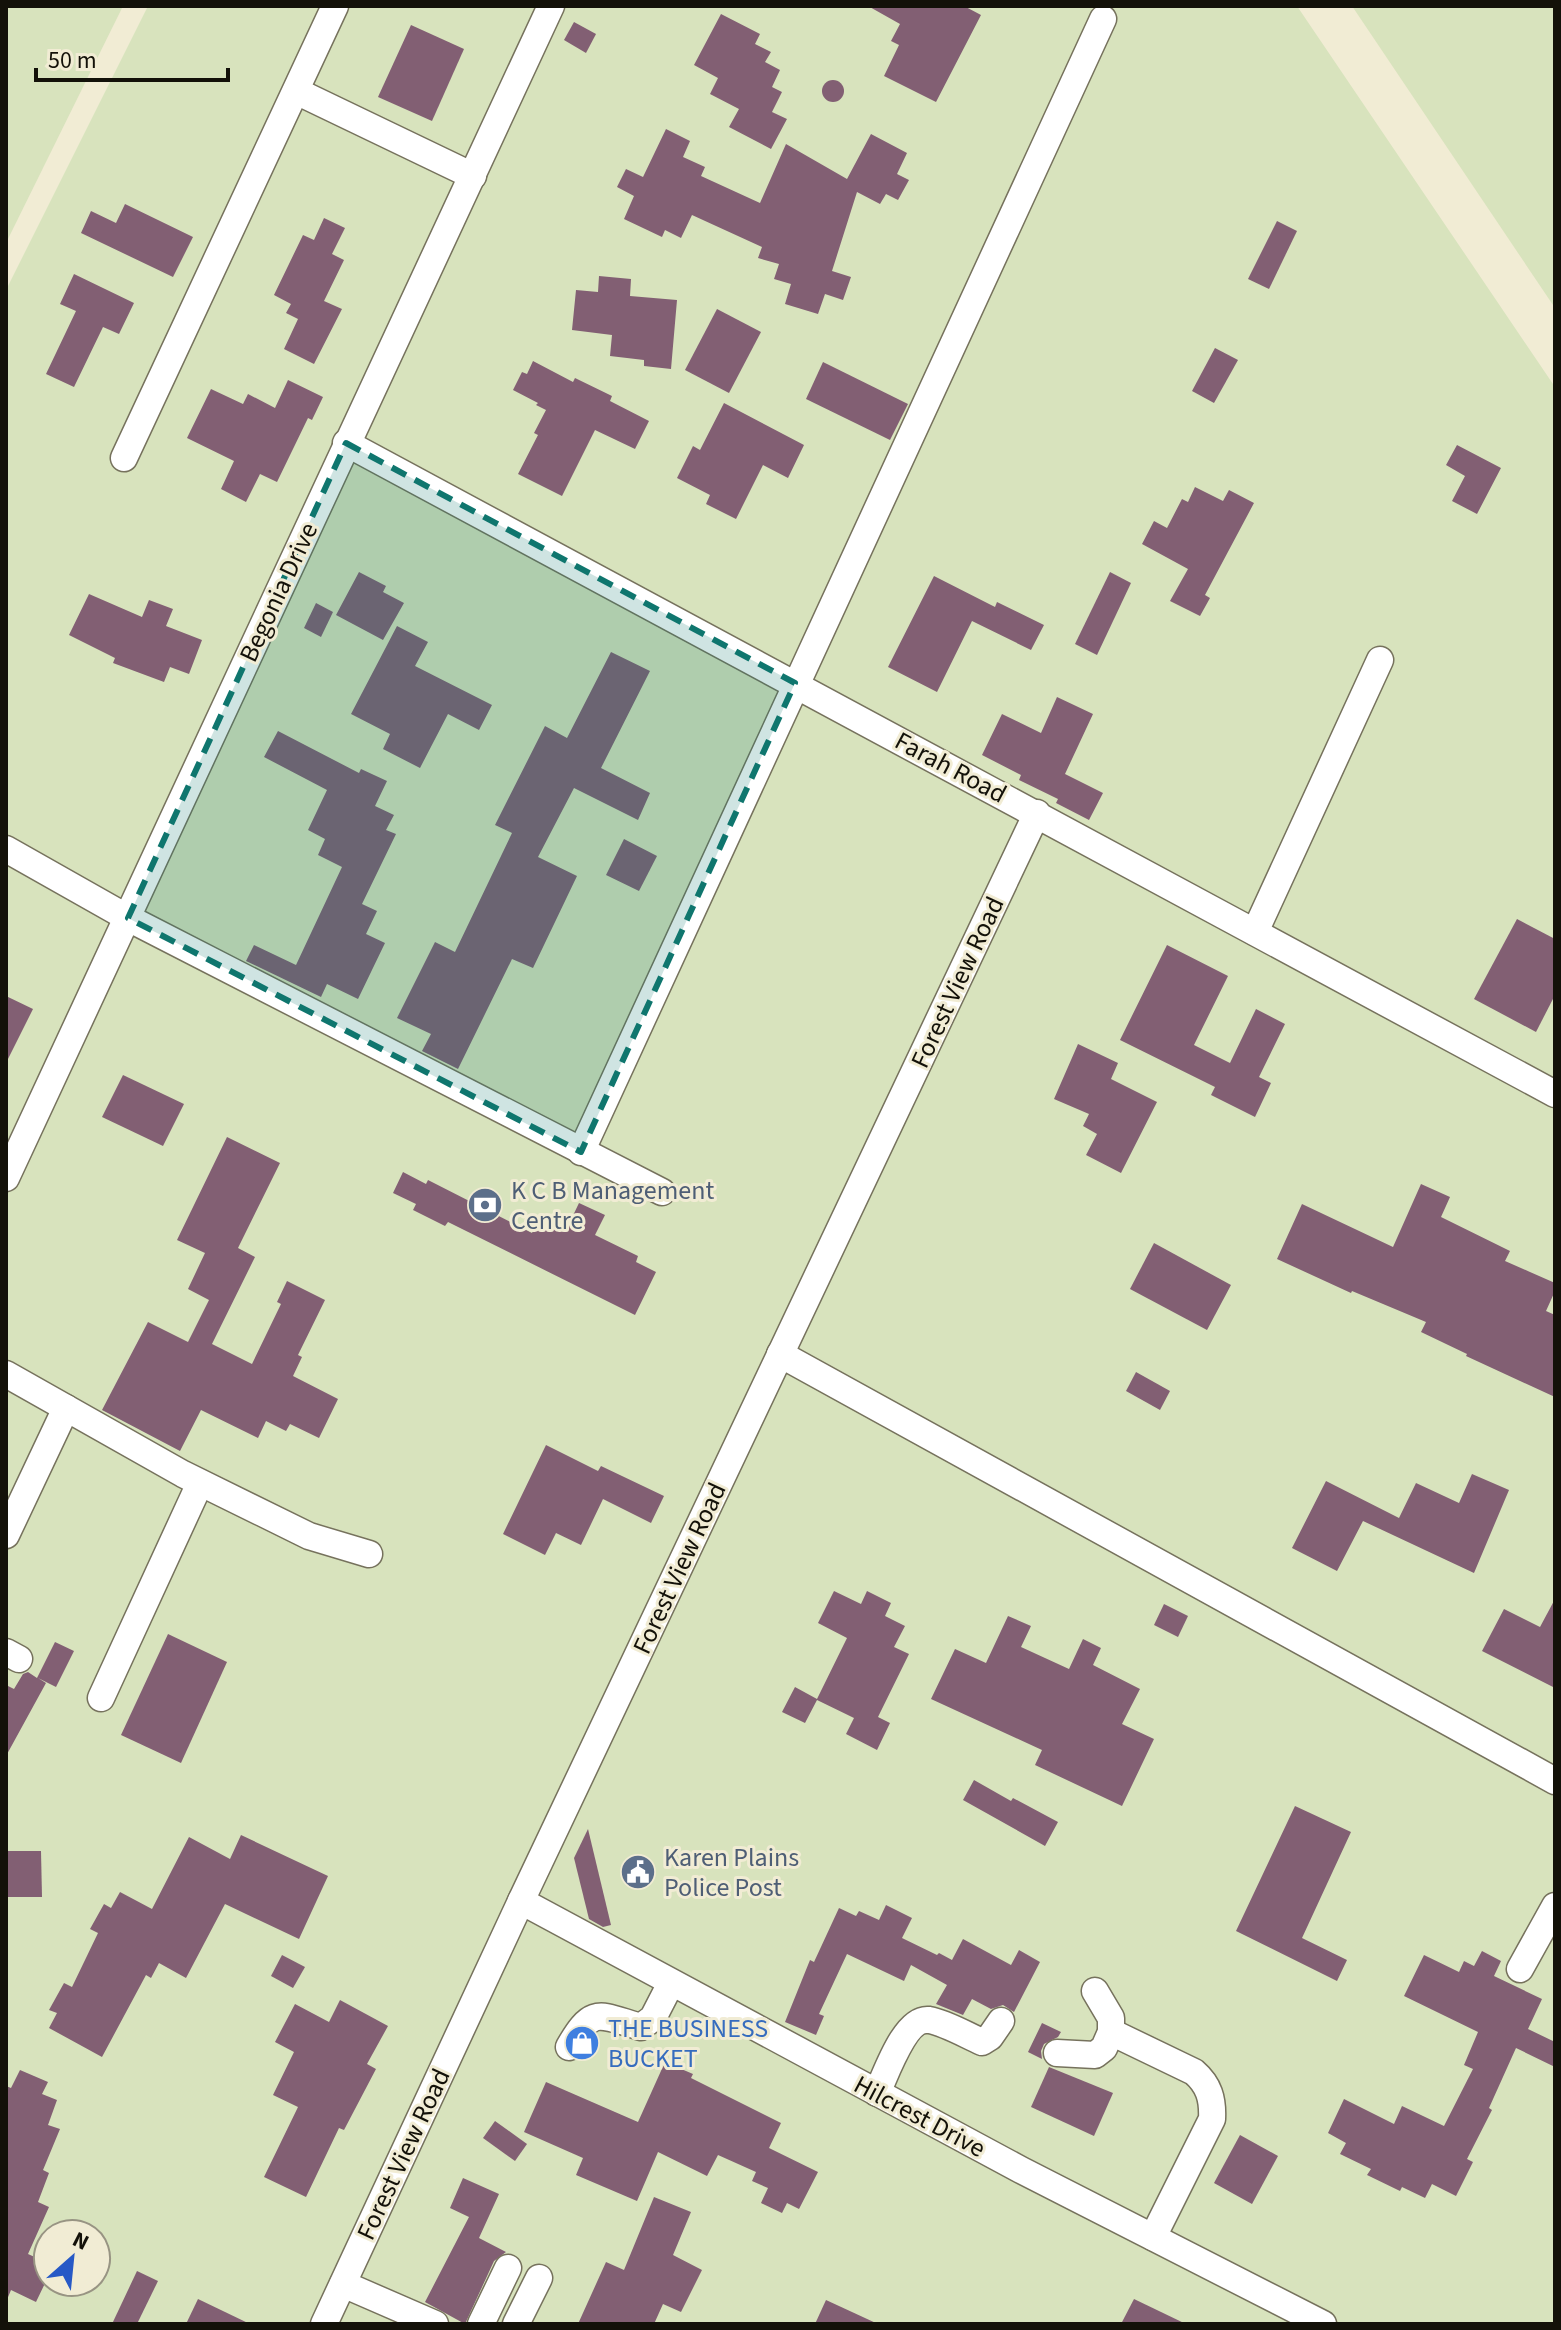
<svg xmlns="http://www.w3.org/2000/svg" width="1561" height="2330" font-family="'Source Sans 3',sans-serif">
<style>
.green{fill:#d8e3bd;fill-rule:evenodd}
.building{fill:#825f73}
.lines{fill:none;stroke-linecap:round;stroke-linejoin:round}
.minor-casing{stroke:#76725d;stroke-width:29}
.minor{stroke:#fff;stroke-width:26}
.marked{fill:#0f766e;fill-opacity:0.2;stroke:#0f766e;stroke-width:6;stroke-dasharray:16 10;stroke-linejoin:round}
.labels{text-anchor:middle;stroke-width:6;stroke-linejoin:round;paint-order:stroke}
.street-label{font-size:26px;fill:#131109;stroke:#f1ecd4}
.service-label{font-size:26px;fill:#4e5e75;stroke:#f1ecd4;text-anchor:start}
.shop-label{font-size:26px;fill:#366cbe;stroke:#f1ecd4;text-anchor:start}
</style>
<rect width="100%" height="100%" fill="#f1ecd4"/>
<g class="green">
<path d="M 6,6 L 123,6 L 6,243 Z"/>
<path d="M 148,6 L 1297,6 L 1555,387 L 1555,2324 L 6,2324 L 6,290 ZM 48,2234 L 96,2234 L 96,2282 L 48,2282 Z"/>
<path d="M 1352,6 L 1555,6 L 1555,308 Z"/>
</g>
<g class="building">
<path d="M 868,6 L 964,6 L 981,15 L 936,102 L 884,76 L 899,45 L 891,41 L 900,24 Z"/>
<path d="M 721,14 L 760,34 L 755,44 L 771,52 L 765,62 L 780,70 L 772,87 L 782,92 L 772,112 L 787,119 L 771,149 L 729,127 L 739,109 L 710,94 L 718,78 L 694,65 Z"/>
<path d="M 574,22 L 596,34 L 586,53 L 564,40 Z"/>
<path d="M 411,25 L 464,49 L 432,121 L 378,97 Z"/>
<circle cx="833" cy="91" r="11"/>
<path d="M 666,129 L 690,141 L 683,157 L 705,167 L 701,176 L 760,203 L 786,144 L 847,179 L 871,134 L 907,153 L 897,174 L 909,180 L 898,200 L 886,194 L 880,204 L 857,192 L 832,271 L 851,277 L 843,300 L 825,294 L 818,314 L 785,304 L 791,284 L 774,279 L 779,264 L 758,258 L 762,247 L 692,215 L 681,238 L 665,230 L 662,237 L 624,219 L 634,196 L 617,187 L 626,169 L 643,177 Z"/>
<path d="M 125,204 L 193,237 L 173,277 L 81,233 L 91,211 L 116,223 Z"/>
<path d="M 324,218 L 345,228 L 332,254 L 344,260 L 324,301 L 342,309 L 314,364 L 284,349 L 298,319 L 286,313 L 291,304 L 274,295 L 303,235 L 314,240 Z"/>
<path d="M 1277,221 L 1297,231 L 1269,289 L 1248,279 Z"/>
<path d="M 74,274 L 134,303 L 119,334 L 103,327 L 74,387 L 46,374 L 76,311 L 60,304 Z"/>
<path d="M 599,276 L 631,279 L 630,296 L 677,300 L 671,369 L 644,366 L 644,360 L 610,356 L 612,335 L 572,330 L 576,290 L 598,292 Z"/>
<path d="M 717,309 L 761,332 L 729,393 L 685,370 Z"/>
<path d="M 1215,348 L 1238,360 L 1214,403 L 1192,391 Z"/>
<path d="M 533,361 L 573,382 L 575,378 L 612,396 L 610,401 L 649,421 L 635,449 L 595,430 L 562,496 L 518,474 L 538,435 L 534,433 L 546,410 L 536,405 L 538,403 L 513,390 L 522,372 L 527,374 Z"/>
<path d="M 823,362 L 908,404 L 890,440 L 806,399 Z"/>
<path d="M 288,380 L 323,397 L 312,420 L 308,418 L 277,482 L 260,474 L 246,502 L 221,489 L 234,461 L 187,438 L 211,389 L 243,404 L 248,394 L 275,408 Z"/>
<path d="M 724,403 L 804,445 L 788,478 L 763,465 L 736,519 L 706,504 L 710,495 L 677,478 L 693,446 L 700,450 Z"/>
<path d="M 1457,445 L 1501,468 L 1477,514 L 1452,501 L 1465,476 L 1446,465 Z"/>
<path d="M 1195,487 L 1223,501 L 1229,490 L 1254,503 L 1205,595 L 1210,598 L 1200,616 L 1170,601 L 1188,569 L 1142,544 L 1154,521 L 1167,528 L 1182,499 L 1188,502 Z"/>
<path d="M 359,572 L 386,586 L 383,592 L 404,603 L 383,640 L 336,615 Z"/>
<path d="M 1110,572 L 1131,583 L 1097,655 L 1075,644 Z"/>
<path d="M 934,576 L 995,607 L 997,602 L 1044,625 L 1031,650 L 972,621 L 937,692 L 888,667 Z"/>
<path d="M 89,594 L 142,617 L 149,600 L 173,609 L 166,626 L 202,640 L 189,674 L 170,667 L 164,682 L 113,663 L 115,658 L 69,635 Z"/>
<path d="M 316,603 L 333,612 L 321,637 L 304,628 Z"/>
<path d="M 397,626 L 428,642 L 415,666 L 492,705 L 479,730 L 448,714 L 420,768 L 383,749 L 390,734 L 351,714 Z"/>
<path d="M 611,652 L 650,671 L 601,768 L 650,793 L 638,820 L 574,788 L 538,857 L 577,876 L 533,968 L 512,959 L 458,1069 L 422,1051 L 431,1034 L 397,1018 L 435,942 L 455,952 L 512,833 L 495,825 L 545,726 L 567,738 Z"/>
<path d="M 1057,697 L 1093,714 L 1065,774 L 1103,793 L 1089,820 L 1056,803 L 1058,799 L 1019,780 L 1021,775 L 982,755 L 1002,714 L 1041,733 Z"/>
<path d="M 278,731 L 359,773 L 361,769 L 387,781 L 375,806 L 394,815 L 386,830 L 396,834 L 362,904 L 377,911 L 366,934 L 385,943 L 358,999 L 327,984 L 321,997 L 246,961 L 254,945 L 296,965 L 342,867 L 318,855 L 325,839 L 308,830 L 327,790 L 264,757 Z"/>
<path d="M 624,839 L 657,856 L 639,891 L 606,875 Z"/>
<path d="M 1517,919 L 1555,939 L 1555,995 L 1536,1032 L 1474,999 Z"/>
<path d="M 1167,945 L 1228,976 L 1194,1045 L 1230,1063 L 1256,1009 L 1285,1024 L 1259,1077 L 1271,1083 L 1255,1117 L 1211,1095 L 1215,1087 L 1120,1040 Z"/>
<path d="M 6,996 L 33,1009 L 6,1063 Z"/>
<path d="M 1078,1044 L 1118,1063 L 1111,1079 L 1157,1102 L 1121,1173 L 1086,1155 L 1097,1134 L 1083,1126 L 1089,1114 L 1054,1099 Z"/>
<path d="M 123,1075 L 184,1104 L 163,1146 L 102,1117 Z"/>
<path d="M 227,1137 L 280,1163 L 238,1248 L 255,1257 L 212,1344 L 252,1364 L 281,1304 L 277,1302 L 287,1281 L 325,1300 L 298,1355 L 302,1357 L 293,1376 L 338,1399 L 319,1438 L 290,1424 L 286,1431 L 266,1421 L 258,1438 L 201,1410 L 180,1451 L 102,1410 L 148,1322 L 188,1342 L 209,1300 L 188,1289 L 205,1253 L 177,1240 Z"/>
<path d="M 403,1172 L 426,1184 L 428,1180 L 532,1233 L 540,1215 L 567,1228 L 579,1203 L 605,1215 L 595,1235 L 638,1256 L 636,1262 L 656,1272 L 635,1315 L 448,1222 L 445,1226 L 413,1210 L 416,1204 L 393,1193 Z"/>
<path d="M 1421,1184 L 1450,1197 L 1441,1217 L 1510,1251 L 1505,1261 L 1555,1283 L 1555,1291 L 1546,1311 L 1555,1315 L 1555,1397 L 1466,1356 L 1467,1354 L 1421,1332 L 1426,1322 L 1352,1291 L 1351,1293 L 1277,1259 L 1302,1204 L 1393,1247 Z"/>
<path d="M 1154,1243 L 1231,1285 L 1207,1330 L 1130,1289 Z"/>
<path d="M 1136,1372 L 1170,1391 L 1160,1410 L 1126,1391 Z"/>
<path d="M 546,1445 L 598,1471 L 601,1466 L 664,1496 L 651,1523 L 603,1499 L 581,1545 L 556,1533 L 545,1555 L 503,1534 Z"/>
<path d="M 1472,1474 L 1509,1490 L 1474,1573 L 1363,1521 L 1337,1571 L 1292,1548 L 1326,1481 L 1399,1518 L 1416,1483 L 1459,1503 Z"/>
<path d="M 834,1591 L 861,1604 L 867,1591 L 891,1603 L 885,1616 L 905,1626 L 894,1647 L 909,1654 L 878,1717 L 890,1723 L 877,1750 L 846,1734 L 854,1718 L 817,1700 L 805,1723 L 782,1712 L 795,1687 L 817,1699 L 847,1638 L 818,1623 Z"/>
<path d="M 1555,1599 L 1555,1688 L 1482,1651 L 1504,1609 L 1540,1627 Z"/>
<path d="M 1164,1604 L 1188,1616 L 1178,1637 L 1154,1625 Z"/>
<path d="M 1008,1616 L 1031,1626 L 1021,1647 L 1069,1669 L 1083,1639 L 1101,1648 L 1093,1665 L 1140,1689 L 1122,1724 L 1154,1739 L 1122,1806 L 1035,1765 L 1042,1750 L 931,1699 L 955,1649 L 986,1663 Z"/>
<path d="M 168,1634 L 227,1662 L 181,1763 L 121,1735 Z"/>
<path d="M 55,1642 L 74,1651 L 56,1687 L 38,1678 L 46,1683 L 6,1756 L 6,1685 L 14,1689 L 23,1674 L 28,1672 L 37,1678 Z"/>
<path d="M 974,1780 L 1011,1801 L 1013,1798 L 1058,1822 L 1045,1846 L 963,1800 Z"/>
<path d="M 1295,1806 L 1351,1832 L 1302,1938 L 1347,1960 L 1337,1981 L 1236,1931 Z"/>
<path d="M 588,1829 L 611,1925 L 603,1927 L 589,1919 L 574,1858 Z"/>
<path d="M 241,1835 L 328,1876 L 299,1939 L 225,1904 L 186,1978 L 159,1963 L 151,1978 L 146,1975 L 102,2057 L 49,2028 L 57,2013 L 49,2010 L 64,1983 L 72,1987 L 98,1933 L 90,1929 L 104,1904 L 111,1908 L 120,1892 L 152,1909 L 189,1837 L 230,1859 Z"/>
<path d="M 6,1851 L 41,1851 L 42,1897 L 6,1897 Z"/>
<path d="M 886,1905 L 912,1918 L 902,1938 L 937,1955 L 939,1953 L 952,1960 L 963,1939 L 1011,1965 L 1019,1950 L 1040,1962 L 1014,2012 L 1003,2005 L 991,2009 L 972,1999 L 963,2015 L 936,2004 L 947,1985 L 911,1965 L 904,1981 L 847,1954 L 819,2014 L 824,2016 L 816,2035 L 785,2022 L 810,1960 L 814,1962 L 839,1908 L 856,1916 L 859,1911 L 879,1920 Z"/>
<path d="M 1482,1951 L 1501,1961 L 1494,1976 L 1542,1999 L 1528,2029 L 1555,2042 L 1555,2067 L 1516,2048 L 1489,2108 L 1492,2110 L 1467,2159 L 1473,2162 L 1456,2196 L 1432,2184 L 1425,2198 L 1402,2187 L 1400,2191 L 1367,2175 L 1371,2169 L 1340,2154 L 1346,2143 L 1328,2133 L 1344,2099 L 1394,2124 L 1402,2106 L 1444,2126 L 1473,2069 L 1464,2065 L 1478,2032 L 1404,1996 L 1424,1955 L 1459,1972 L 1464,1961 L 1474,1966 Z"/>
<path d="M 282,1955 L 305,1967 L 293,1988 L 271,1976 Z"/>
<path d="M 340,2000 L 388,2026 L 367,2064 L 376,2069 L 344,2130 L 339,2128 L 306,2197 L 264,2177 L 298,2107 L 273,2095 L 294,2052 L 275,2042 L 295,2004 L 329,2022 Z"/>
<path d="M 1042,2023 L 1061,2032 L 1058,2037 L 1044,2044 L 1041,2051 L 1042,2059 L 1028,2052 Z"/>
<path d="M 665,2062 L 693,2074 L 691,2078 L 781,2123 L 769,2148 L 818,2172 L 799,2209 L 787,2203 L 782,2213 L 761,2203 L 768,2188 L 752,2181 L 756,2172 L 718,2155 L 707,2176 L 658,2152 L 637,2201 L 576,2175 L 583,2158 L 524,2132 L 546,2082 L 638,2122 Z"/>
<path d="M 1049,2067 L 1113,2093 L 1094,2136 L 1031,2107 Z"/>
<path d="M 20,2070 L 48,2082 L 42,2094 L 57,2100 L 48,2125 L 60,2129 L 43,2170 L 49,2173 L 38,2202 L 49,2207 L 28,2254 L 48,2263 L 48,2277 L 36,2302 L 11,2290 L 6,2302 L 6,2086 L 11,2088 Z"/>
<path d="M 495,2121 L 527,2144 L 515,2161 L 483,2138 Z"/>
<path d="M 1240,2135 L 1278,2156 L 1252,2204 L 1214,2183 Z"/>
<path d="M 463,2178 L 499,2194 L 479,2238 L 506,2252 L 494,2261 L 465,2324 L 425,2302 L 469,2217 L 450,2208 Z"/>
<path d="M 654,2197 L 691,2212 L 673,2255 L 702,2270 L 681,2312 L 663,2304 L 654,2324 L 578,2324 L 606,2262 L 624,2270 Z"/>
<path d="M 137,2271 L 158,2281 L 137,2324 L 112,2324 Z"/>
<path d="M 198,2299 L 250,2324 L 186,2324 Z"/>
<path d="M 1134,2299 L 1186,2324 L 1121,2324 Z"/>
<path d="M 826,2300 L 878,2324 L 815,2324 Z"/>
</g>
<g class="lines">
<g class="minor-casing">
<g id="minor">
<path d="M 296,91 L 473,176"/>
<path d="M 346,443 L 1555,1094"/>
<path d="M 124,458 L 335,6"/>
<path d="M 6,849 L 128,918 L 662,1192"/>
<path d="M 1255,932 L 1380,660"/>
<path d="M 581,1152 L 1103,19"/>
<path d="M 6,1178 L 551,6"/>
<path d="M 780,1354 L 1555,1781"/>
<path d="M 6,1374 L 183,1474 L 309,1536 L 369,1554"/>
<path d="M 6,1535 L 66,1408"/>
<path d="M 6,1652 L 19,1659"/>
<path d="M 101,1698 L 200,1483"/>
<path d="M 521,1901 L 1021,2170 L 1323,2324"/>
<path d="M 1520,1969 L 1555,1906"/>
<path d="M 1111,2032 L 1194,2072 C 1209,2085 1213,2099 1212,2119 L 1153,2237"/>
<path d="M 569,2047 C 593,2005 599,2015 641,2027 L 653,2018 L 671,1983"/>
<path d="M 1057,2053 L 1095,2055 L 1104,2048 L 1111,2032 L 1111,2018 L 1095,1991"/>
<path d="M 877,2093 C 886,2074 905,2017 929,2020 C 946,2023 966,2035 982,2042 L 990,2037 L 1001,2021"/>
<path d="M 343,2284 L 435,2324"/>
<path d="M 324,2324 L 521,1901 L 1037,813"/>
<path d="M 481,2324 L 508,2268"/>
<path d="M 516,2324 L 539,2278"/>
</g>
</g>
<use href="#minor" class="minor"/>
</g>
<path class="marked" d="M 346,443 L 795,683 L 581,1152 L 128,918 Z"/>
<defs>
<g id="bank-disc" transform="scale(1.8)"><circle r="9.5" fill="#5c6f8a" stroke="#f1ecd4"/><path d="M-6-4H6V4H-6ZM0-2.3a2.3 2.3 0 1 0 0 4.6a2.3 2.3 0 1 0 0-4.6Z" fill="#fff"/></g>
<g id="civic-disc" transform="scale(1.8)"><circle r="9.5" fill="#5c6f8a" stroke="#f1ecd4"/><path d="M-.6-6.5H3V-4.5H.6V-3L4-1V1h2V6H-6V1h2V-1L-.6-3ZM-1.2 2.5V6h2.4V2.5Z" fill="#fff"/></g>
<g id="shop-disc" transform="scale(1.8)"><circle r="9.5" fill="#3f7fe0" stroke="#f1ecd4"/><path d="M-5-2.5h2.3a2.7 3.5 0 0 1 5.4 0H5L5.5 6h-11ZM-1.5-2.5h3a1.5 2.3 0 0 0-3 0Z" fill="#fff"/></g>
</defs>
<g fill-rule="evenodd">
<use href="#bank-disc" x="485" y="1205"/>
<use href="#civic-disc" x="638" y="1872"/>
<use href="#shop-disc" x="582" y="2043"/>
</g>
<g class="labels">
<g class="street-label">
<text transform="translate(278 592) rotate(-65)" y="9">Begonia Drive</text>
<text transform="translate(951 767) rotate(28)" y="9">Farah Road</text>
<text transform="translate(957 982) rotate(-65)" y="9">Forest View Road</text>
<text transform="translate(679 1568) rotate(-65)" y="9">Forest View Road</text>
<text transform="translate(920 2116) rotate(28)" y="9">Hilcrest Drive</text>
<text transform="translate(403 2154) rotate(-65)" y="9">Forest View Road</text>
</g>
<g class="service-label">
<text x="511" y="1199">K C B Management<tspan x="511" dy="30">Centre</tspan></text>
<text x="664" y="1866">Karen Plains<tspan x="664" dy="30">Police Post</tspan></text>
</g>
<g class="shop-label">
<text x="608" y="2037">THE BUSINESS<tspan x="608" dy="30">BUCKET</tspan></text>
</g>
</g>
<rect width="1561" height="2330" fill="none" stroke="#131109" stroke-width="16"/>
<g transform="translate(72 2258) rotate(27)"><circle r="38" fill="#f1ecd4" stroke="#989483" stroke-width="2"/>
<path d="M0-6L14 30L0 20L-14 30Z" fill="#2759c6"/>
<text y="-12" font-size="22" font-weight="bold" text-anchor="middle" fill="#131109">N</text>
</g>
<path d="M36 68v12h192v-12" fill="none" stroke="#131109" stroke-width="4"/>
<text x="48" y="68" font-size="24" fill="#131109" stroke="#f1ecd4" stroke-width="6" paint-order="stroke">50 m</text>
</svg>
